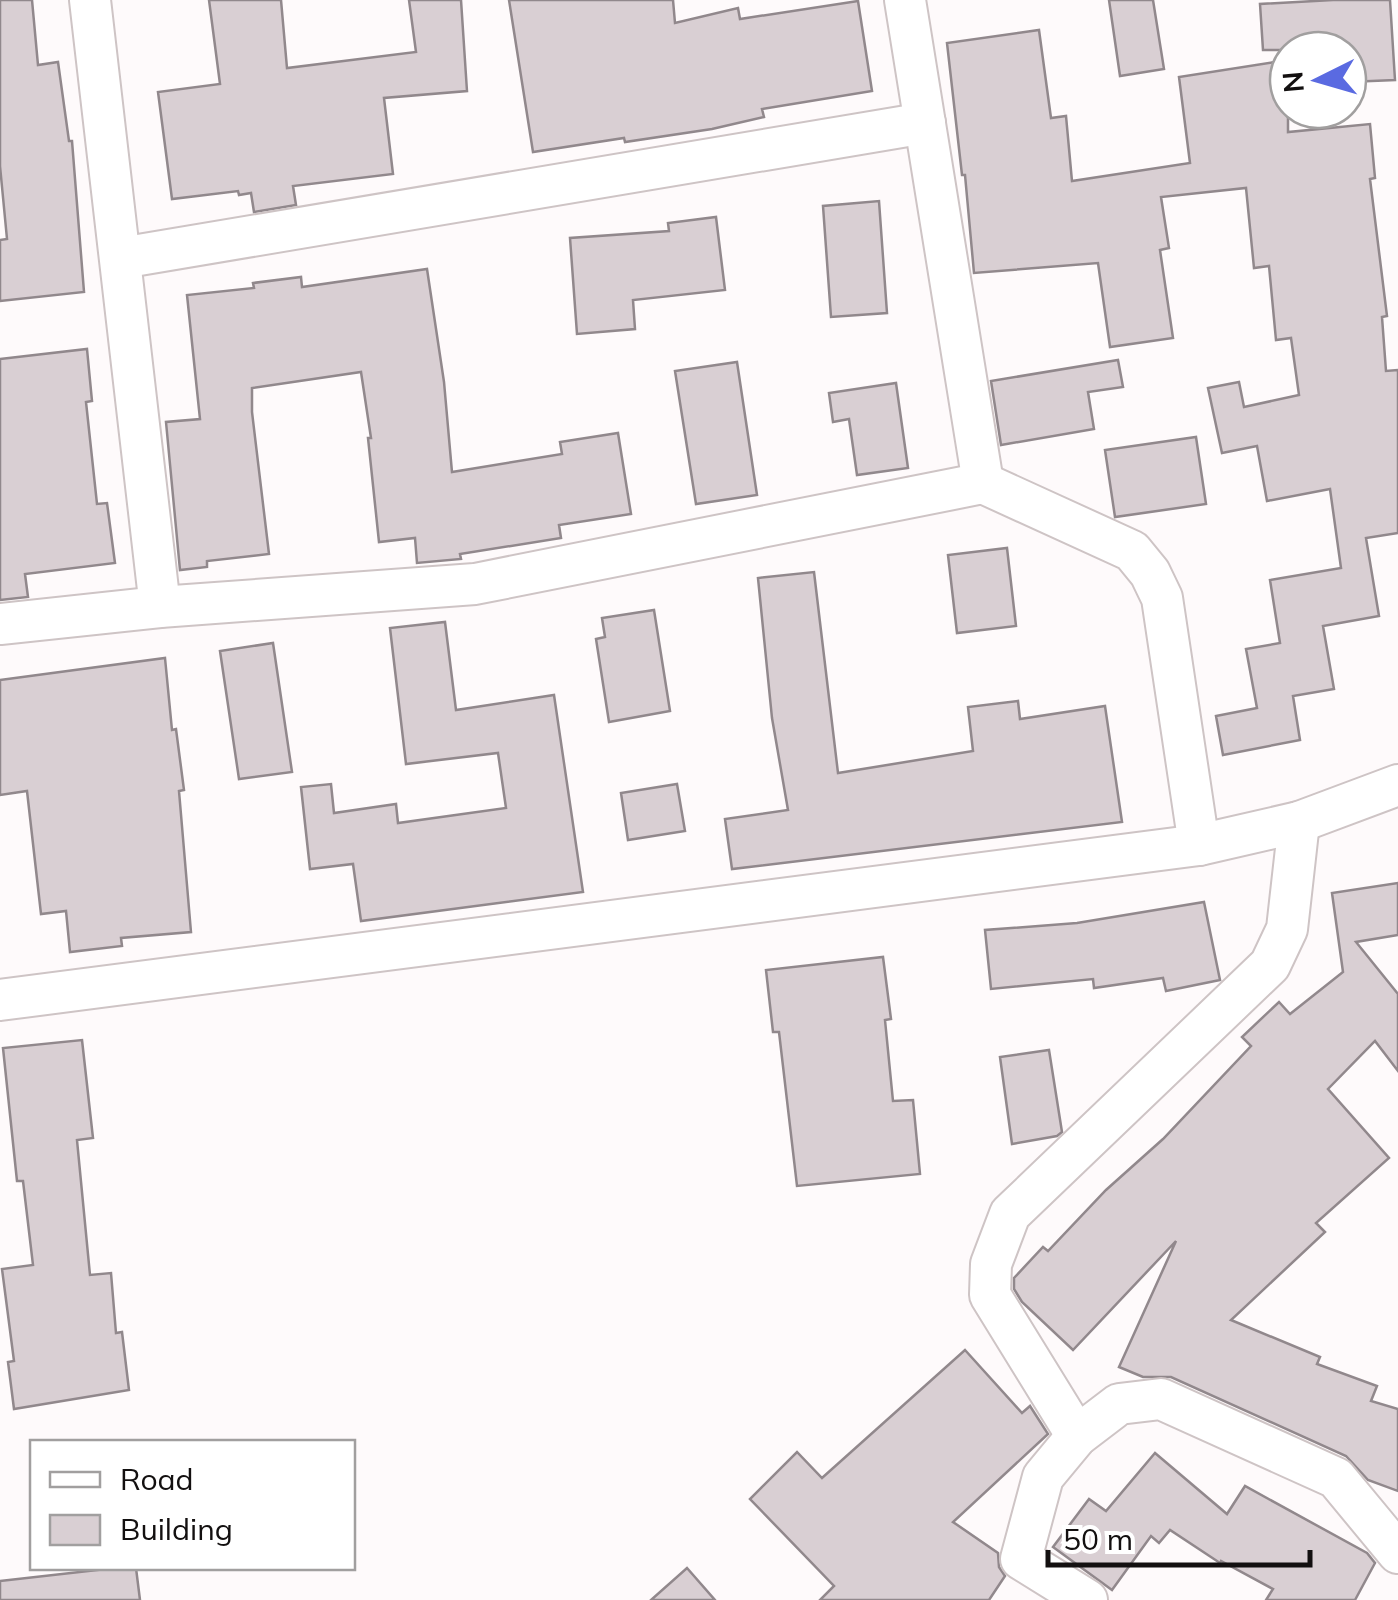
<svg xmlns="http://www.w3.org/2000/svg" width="1398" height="1600" font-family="Mulish,sans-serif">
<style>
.building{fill:#d9cfd3;stroke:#91888c;stroke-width:2.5}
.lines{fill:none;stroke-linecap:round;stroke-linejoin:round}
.minor-casing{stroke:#cec4c5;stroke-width:44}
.minor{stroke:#fff;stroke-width:40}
</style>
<rect width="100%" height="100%" fill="#fefafb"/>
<g class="building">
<path d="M 0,0 L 32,0 L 38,65 L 58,62 L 69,141 L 72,141 L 84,292 L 0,301 L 0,240 L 7,239 L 0,166 Z"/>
<path d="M 209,0 L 281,0 L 287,68 L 416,52 L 409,0 L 461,0 L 467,91 L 384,98 L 393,174 L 293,186 L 296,205 L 254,212 L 251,193 L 239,195 L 238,191 L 172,199 L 158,92 L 220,84 Z"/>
<path d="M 509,0 L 673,0 L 675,23 L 738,8 L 740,19 L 858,1 L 872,91 L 762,109 L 764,117 L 712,129 L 625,142 L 624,138 L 533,152 Z"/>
<path d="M 1109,0 L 1153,0 L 1164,69 L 1120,76 Z"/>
<path d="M 1333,0 L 1390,0 L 1395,80 L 1348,82 L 1348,50 L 1263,50 L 1260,4 Z"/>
<path d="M 1039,30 L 1051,118 L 1066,116 L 1072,181 L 1190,163 L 1179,77 L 1288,60 L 1288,132 L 1370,124 L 1375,178 L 1370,179 L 1387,316 L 1382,317 L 1386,371 L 1398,370 L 1398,533 L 1366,538 L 1379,616 L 1323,626 L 1334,689 L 1293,696 L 1300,740 L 1223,755 L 1216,716 L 1257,708 L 1246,649 L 1280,643 L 1270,580 L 1341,568 L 1330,489 L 1267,501 L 1257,446 L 1222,453 L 1208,388 L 1239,382 L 1244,407 L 1299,395 L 1291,338 L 1276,340 L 1269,266 L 1254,268 L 1246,188 L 1161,197 L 1169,248 L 1160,250 L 1173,338 L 1110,347 L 1098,263 L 974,273 L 965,175 L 962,175 L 947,43 Z"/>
<path d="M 879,201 L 887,313 L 831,317 L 823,206 Z"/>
<path d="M 716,217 L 725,290 L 633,300 L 635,329 L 577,334 L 570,238 L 669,231 L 668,223 Z"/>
<path d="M 427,269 L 444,382 L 452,472 L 562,454 L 560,442 L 618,433 L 631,514 L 559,525 L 561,538 L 460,554 L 461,559 L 417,563 L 415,538 L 379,542 L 368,438 L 371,438 L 361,372 L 252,388 L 252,412 L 269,554 L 207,561 L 207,567 L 180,570 L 166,422 L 200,419 L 187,295 L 254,288 L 253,283 L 301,277 L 302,287 Z"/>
<path d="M 87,349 L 92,401 L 86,402 L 97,504 L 107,503 L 115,563 L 25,574 L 28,597 L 0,600 L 0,359 Z"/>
<path d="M 1118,360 L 1123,387 L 1088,392 L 1094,429 L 1001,445 L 991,381 Z"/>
<path d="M 737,362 L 757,495 L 696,504 L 675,371 Z"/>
<path d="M 896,383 L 908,468 L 857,475 L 849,419 L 833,422 L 829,393 Z"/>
<path d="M 1196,437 L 1206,504 L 1115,517 L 1105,450 Z"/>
<path d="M 1007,548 L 1016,626 L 957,633 L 948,555 Z"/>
<path d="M 814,572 L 838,773 L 973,751 L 968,707 L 1018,701 L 1020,719 L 1105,706 L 1122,822 L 732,869 L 725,819 L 788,810 L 772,718 L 758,578 Z"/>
<path d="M 654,610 L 670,711 L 609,722 L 596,639 L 605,637 L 602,618 Z"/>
<path d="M 445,622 L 456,710 L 554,695 L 583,892 L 361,921 L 353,864 L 310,869 L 301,787 L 331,784 L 334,813 L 396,804 L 398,823 L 506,808 L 498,753 L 406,764 L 390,628 Z"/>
<path d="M 273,643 L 292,772 L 239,779 L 220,651 Z"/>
<path d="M 165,658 L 172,730 L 176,729 L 184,790 L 179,791 L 191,932 L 121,938 L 122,946 L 70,952 L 66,911 L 41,914 L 27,791 L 0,795 L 0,680 Z"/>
<path d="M 677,784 L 685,831 L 628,840 L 621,793 Z"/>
<path d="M 1398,883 L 1398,935 L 1356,942 L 1398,994 L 1398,1071 L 1375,1041 L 1328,1089 L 1389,1158 L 1316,1223 L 1325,1232 L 1231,1320 L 1320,1357 L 1317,1364 L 1377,1386 L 1371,1401 L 1398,1409 L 1398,1491 L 1368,1480 L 1346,1456 L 1171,1377 L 1143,1377 L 1119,1367 L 1176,1241 L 1073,1350 L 1022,1302 L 1014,1289 L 1014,1278 L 1043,1247 L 1048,1251 L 1106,1190 L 1163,1139 L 1251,1046 L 1242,1037 L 1279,1002 L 1290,1014 L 1343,972 L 1332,893 Z"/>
<path d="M 1204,902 L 1220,980 L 1166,991 L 1163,978 L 1094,988 L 1093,979 L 991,989 L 985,930 L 1077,923 Z"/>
<path d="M 883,957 L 891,1019 L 885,1020 L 893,1101 L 913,1100 L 920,1174 L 797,1186 L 779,1032 L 773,1032 L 766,970 Z"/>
<path d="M 82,1040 L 93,1138 L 77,1140 L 90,1275 L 111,1273 L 116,1333 L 122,1332 L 129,1390 L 14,1409 L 8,1362 L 14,1361 L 2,1269 L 33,1265 L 23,1181 L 17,1181 L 3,1048 Z"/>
<path d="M 1049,1050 L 1062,1132 L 1057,1136 L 1012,1144 L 1000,1057 Z"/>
<path d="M 965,1350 L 1022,1413 L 1030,1406 L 1048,1434 L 953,1522 L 998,1553 L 999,1567 L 1005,1576 L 989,1600 L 820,1600 L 834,1586 L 750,1499 L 797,1452 L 822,1478 Z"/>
<path d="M 1155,1453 L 1227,1514 L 1245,1486 L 1367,1553 L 1375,1563 L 1355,1600 L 1266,1600 L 1273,1589 L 1221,1561 L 1220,1563 L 1170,1530 L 1159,1543 L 1151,1536 L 1112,1590 L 1053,1547 L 1089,1499 L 1106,1511 Z"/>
<path d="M 115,1568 L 136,1568 L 140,1600 L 0,1600 L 0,1581 Z"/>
<path d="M 687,1568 L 715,1600 L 651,1600 Z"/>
</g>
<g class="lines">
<g class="minor-casing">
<g id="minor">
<path d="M 90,0 L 160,607"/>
<path d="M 905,0 L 983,483"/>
<path d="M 121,258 L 925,123"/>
<path d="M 0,624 L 160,607 L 475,584 L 983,483 L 1132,551 L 1150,573 L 1162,598 L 1199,845"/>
<path d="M 0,1000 L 1199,845 L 1299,822 L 1398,785"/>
<path d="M 1077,1436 L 990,1295 L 991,1264 L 1010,1214 L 1270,965 L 1287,929 L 1299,822"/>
<path d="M 1087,1600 L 1021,1559 L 1043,1477 L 1077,1436 L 1119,1404 L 1161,1399 L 1336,1478 L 1398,1553"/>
</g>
</g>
<use href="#minor" class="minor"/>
</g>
<rect x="30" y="1440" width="325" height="130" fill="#ffffff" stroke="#a19f9f" stroke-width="2.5"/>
<rect x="50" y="1472" width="50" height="15" fill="#ffffff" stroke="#a19f9f" stroke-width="2.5"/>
<text x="120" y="1490" font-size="30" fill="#131010">Road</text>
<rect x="50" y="1515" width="50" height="30" fill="#d9cfd3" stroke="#a19f9f" stroke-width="2.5"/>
<text x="120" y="1540" font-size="30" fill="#131010">Building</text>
<g transform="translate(1318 80) rotate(265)"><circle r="48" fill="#ffffff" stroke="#a19f9f" stroke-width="2.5"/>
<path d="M0-8L18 38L0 25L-18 38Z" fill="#5a6ae1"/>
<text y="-15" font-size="28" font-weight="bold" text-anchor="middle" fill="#131010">N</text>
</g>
<path d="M1048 1550v15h262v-15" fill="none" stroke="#131010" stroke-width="5"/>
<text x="1063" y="1550" font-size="30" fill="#131010" stroke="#ffffff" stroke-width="8" paint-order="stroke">50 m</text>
</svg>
